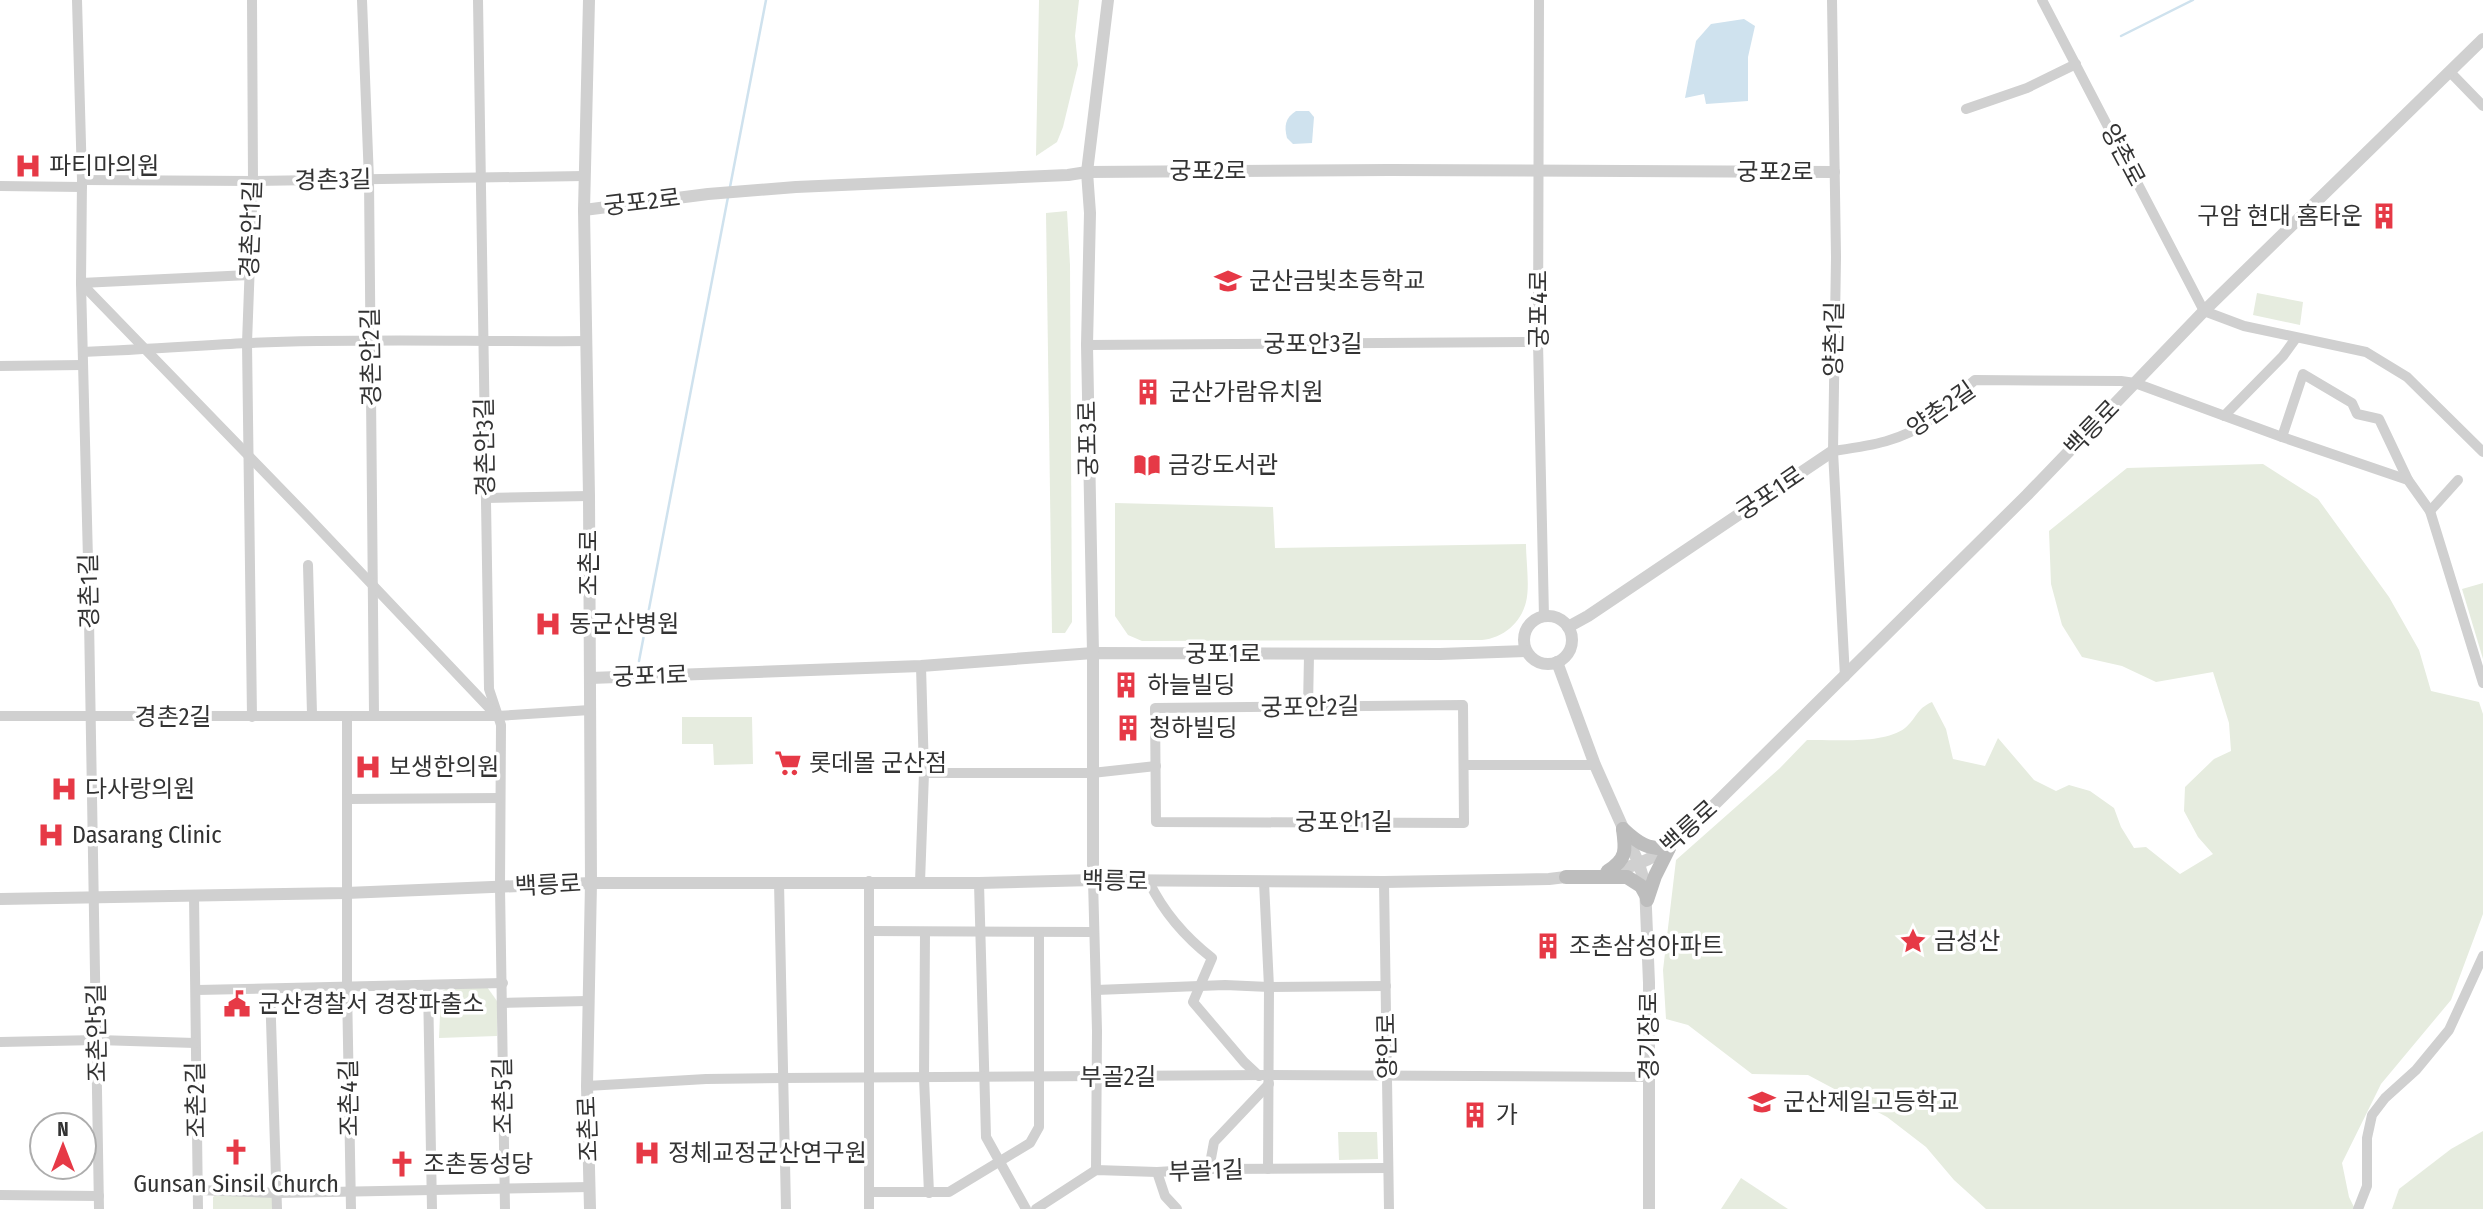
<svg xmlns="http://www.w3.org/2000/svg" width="2483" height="1209" font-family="'Fira Sans Condensed','Noto Sans KR',sans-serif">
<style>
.green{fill:#e6ecdf}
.water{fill:#cfe2ee}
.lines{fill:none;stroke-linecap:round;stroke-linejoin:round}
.stream{stroke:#cfe2ee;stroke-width:2.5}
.minor{stroke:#d0d0d0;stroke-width:10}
.tertiary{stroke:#d0d0d0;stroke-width:12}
.secondary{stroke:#bdbdbd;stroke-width:14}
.labels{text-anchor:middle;stroke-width:7;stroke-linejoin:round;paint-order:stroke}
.street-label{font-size:24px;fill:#333;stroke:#fff}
.poi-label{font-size:24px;fill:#333;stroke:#fff;text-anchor:start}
</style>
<rect width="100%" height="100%" fill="#fff"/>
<g class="green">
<path d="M 1039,0 L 1079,0 L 1075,36 L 1078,65 L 1063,127 L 1057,142 L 1036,156 Z"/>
<path d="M 1067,211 L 1070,265 L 1072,622 L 1065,633 L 1052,633 L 1046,213 Z"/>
<path d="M 2257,293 L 2303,302 L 2300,325 L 2253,315 Z"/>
<path d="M 2263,464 L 2318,499 L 2389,597 L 2419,650 L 2431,691 L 2479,702 L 2483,714 L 2483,914 L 2451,1000 L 2381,1084 L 2342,1163 L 2349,1197 L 2355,1209 L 1986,1209 L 1954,1180 L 1926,1147 L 1887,1117 L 1808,1075 L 1752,1074 L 1688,1025 L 1666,1019 L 1663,970 L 1676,860 L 1780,768 L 1807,740 C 1834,739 1883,745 1905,728 C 1917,718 1916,709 1932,702 L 1946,729 L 1953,759 L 1985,766 L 1998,738 L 2034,780 L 2056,791 L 2069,785 L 2090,791 L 2114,808 L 2121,827 L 2134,848 L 2146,847 L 2180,874 L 2213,854 L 2198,837 L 2184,811 L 2185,787 L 2214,759 L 2231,751 L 2229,723 L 2213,672 L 2156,682 L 2122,666 L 2082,657 L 2062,625 L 2051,584 L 2049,531 L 2127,468 Z"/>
<path d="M 1115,503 L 1273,507 L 1275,548 L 1526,544 C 1526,560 1530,587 1526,602 C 1521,623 1503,638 1482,640 L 1142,641 L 1128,635 L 1115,616 Z"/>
<path d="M 2483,583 L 2483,659 L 2462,589 Z"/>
<path d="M 682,717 L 752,717 L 753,764 L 714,765 L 713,744 L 682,744 Z"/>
<path d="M 487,987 L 497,1001 L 497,1036 L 439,1038 L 441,992 L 447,988 Z"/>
<path d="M 2483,1131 L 2483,1209 L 2392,1209 L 2399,1189 L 2451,1149 Z"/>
<path d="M 1338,1132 L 1377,1132 L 1378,1159 L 1339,1160 Z"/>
<path d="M 1741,1178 L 1788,1209 L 1721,1209 Z"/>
<path d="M 219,1193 L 274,1193 L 280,1209 L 213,1209 L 213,1197 Z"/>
</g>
<g class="water">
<path d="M 1744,19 L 1755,26 L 1748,57 L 1748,101 L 1706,104 L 1704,94 L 1685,98 L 1696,41 L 1711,24 Z"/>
<path d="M 1296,111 L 1309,111 L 1314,117 L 1312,143 L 1293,144 L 1287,138 C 1284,126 1285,118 1296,111 Z"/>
</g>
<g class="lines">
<g class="stream">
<path d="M 2121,36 L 2193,0"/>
<path d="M 730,187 L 766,0"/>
<path d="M 639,661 L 728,197"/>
</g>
<g class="minor">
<path d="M 77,0 L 82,180 L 81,283 L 88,560 L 99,1209"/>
<path d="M 252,0 L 253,181 L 247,343 L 252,717"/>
<path d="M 362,0 L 369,180 L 374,715"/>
<path d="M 478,0 L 489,689 L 501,725 L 500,887 L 505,1209"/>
<path d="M 1539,0 L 1538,342 L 1544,617"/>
<path d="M 1832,0 L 1836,257 L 1833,451 L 1845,677"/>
<path d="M 2042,0 L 2204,311 L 2244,326 L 2366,352 L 2407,377 L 2483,452"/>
<path d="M 2450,72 L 2483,106"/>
<path d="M 1966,109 L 2027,88 L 2076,64"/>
<path d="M 82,180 L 253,181 L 584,176"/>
<path d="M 0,186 L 82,187"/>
<path d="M 249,275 L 81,283 L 308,517 L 495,714"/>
<path d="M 1087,345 L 1538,342"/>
<path d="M 83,352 C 138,350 192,346 247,343 C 360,338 474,342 587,341"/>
<path d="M 0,366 L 83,365"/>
<path d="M 2224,416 L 2283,356 L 2296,338"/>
<path d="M 2282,437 L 2303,374 L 2352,403 L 2357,414 L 2379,419 L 2408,480"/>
<path d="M 1833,451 C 1867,446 1901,442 1930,420 C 1947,408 1959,393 1975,380 L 2121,381 L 2135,383 L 2282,437 L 2408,480 L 2430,511 L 2483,683"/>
<path d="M 486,498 L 589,496"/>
<path d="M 2430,511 L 2458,480"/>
<path d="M 308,565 L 312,714"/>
<path d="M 1463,705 L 1464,823 L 1156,822 L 1155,708 Z"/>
<path d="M 1308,707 L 1309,655"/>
<path d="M 0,716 L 497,716 L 590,710"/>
<path d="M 347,716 L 347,987 L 351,1209"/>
<path d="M 1464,765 L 1595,765"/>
<path d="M 924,773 L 1092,773 L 1156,766"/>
<path d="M 348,799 L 500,798"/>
<path d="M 1093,880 L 1097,1031 L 1096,1170"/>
<path d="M 869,881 L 869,1209"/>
<path d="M 779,882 L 786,1209"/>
<path d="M 920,882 L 924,773 L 921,666"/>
<path d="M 1149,882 C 1164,913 1185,937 1212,958 L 1193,1002 L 1244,1062 L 1259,1076"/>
<path d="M 1264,882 L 1269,987 L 1268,1169"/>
<path d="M 1384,882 L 1389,1209"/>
<path d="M 979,883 L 986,1137 L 1026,1209"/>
<path d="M 194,895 L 198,1209"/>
<path d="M 869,931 L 1094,932"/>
<path d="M 925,932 L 924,1078 L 929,1193"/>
<path d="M 428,985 L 432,1209"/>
<path d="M 270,989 L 277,1209"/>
<path d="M 197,990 L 503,983"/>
<path d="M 1096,990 L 1225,985 L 1269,987 L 1386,986"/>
<path d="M 502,1003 L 587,1001"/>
<path d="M 0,1042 L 98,1040 L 195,1043"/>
<path d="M 587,1086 L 706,1079 L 782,1078 L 1269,1075 L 1649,1077"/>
<path d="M 1209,1169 L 1214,1142 L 1269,1084"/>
<path d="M 1157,1172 L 1165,1196 L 1177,1209"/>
<path d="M 198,1190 L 277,1193 L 590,1187"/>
<path d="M 869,1192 L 949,1192 L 1030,1143 L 1039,1127 L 1039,933"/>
<path d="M 0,1195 L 99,1196"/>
<path d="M 1036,1209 L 1096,1170 L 1157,1172 L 1209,1169 L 1388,1168"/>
<path d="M 2358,1209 L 2367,1186 L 2367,1138 L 2372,1115 L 2385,1098 L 2416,1070 L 2449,1030 L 2483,956"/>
</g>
<g class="tertiary">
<path d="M 589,0 L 584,210 L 589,496 L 591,883 L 587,1086 L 590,1209"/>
<path d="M 584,210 L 708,194 L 796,187 L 1068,175 L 1087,172 L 1389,170 L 1834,172"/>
<circle cx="1548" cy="640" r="24"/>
<path d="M 1568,627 L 1588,616 L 1833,451"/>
<path d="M 1557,662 L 1595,765 L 1639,864 L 1645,884 L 1649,983 L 1649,1209"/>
<path d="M 590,678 L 921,666 L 1093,653 L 1440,654 L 1526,651"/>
<path d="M 1606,872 C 1657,864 1675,842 1710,809 L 2027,495 L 2204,311 L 2483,39"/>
<path d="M 1093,880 L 1093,653 L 1087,345 L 1090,213 L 1087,172 L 1108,0"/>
<path d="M 0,899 L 346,893 L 591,883 L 979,883 L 1093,880 L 1384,882 L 1549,879 L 1574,876"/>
</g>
<g class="secondary">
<path d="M 1623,829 C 1638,843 1648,850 1669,848"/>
<path d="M 1608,871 C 1627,859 1626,850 1623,829"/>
<path d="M 1566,877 L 1627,877 L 1641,886 L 1646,895"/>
<path d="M 1647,900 L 1655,876 L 1669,848"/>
</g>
</g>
<defs>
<g id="hospital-bare" transform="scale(2.1)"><path d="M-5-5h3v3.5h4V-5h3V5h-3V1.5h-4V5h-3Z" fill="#e63946" stroke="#fff" stroke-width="2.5" paint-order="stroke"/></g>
<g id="building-bare" transform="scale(2.1)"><path d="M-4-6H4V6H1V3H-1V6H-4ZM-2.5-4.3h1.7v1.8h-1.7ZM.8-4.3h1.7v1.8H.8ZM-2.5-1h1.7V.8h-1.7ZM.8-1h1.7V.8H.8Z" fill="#e63946" stroke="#fff" stroke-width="2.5" paint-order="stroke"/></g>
<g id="school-bare" transform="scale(2.1)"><path d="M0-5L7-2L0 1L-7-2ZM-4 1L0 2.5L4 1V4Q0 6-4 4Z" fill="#e63946" stroke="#fff" stroke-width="2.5" paint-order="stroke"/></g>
<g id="library-bare" transform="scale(2.1)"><path d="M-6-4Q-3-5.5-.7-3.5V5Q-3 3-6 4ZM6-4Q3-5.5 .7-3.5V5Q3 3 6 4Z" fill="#e63946" stroke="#fff" stroke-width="2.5" paint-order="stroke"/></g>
<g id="supermarket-bare" transform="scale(2.1)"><path d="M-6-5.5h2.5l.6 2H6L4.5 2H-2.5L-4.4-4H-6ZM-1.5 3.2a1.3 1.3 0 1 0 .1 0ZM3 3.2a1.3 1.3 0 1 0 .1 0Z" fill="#e63946" stroke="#fff" stroke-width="2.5" paint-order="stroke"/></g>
<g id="sight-bare" transform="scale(2.1)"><path d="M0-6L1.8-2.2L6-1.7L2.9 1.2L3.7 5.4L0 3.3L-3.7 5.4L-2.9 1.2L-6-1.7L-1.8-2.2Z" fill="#e63946" stroke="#fff" stroke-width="2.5" paint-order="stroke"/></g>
<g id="civic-bare" transform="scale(2.1)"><path d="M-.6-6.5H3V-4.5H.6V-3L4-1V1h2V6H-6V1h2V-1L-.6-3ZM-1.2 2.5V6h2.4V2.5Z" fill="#e63946" stroke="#fff" stroke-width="2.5" paint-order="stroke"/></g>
<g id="church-bare" transform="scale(2.1)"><path d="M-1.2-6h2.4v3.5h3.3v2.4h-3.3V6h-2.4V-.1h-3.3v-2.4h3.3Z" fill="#e63946" stroke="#fff" stroke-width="2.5" paint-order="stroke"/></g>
</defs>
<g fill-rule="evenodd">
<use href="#hospital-bare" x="28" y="166"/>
<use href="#building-bare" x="2384" y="216"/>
<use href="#school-bare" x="1228" y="281"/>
<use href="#building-bare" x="1148" y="392"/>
<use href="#library-bare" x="1147" y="465"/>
<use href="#hospital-bare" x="548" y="624"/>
<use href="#building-bare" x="1126" y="685"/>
<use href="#building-bare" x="1128" y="728"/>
<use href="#supermarket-bare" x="788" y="763"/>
<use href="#hospital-bare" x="368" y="767"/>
<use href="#hospital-bare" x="64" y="789"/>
<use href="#hospital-bare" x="51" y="835"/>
<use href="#sight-bare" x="1913" y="941"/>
<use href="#building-bare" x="1548" y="946"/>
<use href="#civic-bare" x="237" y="1004"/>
<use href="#school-bare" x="1762" y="1102"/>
<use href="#building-bare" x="1475" y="1115"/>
<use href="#church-bare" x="236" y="1152"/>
<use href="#hospital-bare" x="647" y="1153"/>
<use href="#church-bare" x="402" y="1164"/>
</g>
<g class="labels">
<g class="street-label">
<text transform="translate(2123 155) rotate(62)" y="8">양촌로</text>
<text x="1208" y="179">궁포2로</text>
<text x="1775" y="180">궁포2로</text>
<text transform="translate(333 180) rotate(-1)" y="8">경촌3길</text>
<text transform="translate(642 202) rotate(-7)" y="8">궁포2로</text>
<text transform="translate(251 229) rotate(-88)" y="8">경촌안1길</text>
<text transform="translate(1539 309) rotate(-90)" y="8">궁포4로</text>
<text transform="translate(1834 339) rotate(-89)" y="8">양촌1길</text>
<text x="1313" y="352">궁포안3길</text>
<text transform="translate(371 357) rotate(-91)" y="8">경촌안2길</text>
<text transform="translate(1941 409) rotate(-35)" y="8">양촌2길</text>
<text transform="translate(2092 428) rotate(-46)" y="8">백릉로</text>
<text transform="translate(1088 439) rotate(-91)" y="8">궁포3로</text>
<text transform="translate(485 447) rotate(-91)" y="8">경촌안3길</text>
<text transform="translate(1770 493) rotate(-34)" y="8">궁포1로</text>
<text transform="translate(589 563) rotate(-90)" y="8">조촌로</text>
<text transform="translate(89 591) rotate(-91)" y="8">경촌1길</text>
<text x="1223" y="662">궁포1로</text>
<text transform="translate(650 676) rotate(-2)" y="8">궁포1로</text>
<text transform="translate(1310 707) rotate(-1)" y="8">궁포안2길</text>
<text x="173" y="725">경촌2길</text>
<text x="1344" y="830">궁포안1길</text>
<text transform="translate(1689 827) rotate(-42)" y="8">백릉로</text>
<text transform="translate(1115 881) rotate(1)" y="8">백릉로</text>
<text transform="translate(548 885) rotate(-3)" y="8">백릉로</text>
<text transform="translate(97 1033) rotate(-91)" y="8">조촌안5길</text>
<text transform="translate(1649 1036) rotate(-90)" y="8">경기장로</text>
<text transform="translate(1387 1046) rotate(-91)" y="8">양안로</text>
<text x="1118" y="1085">부골2길</text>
<text transform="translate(503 1096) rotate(-91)" y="8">조촌5길</text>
<text transform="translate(349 1098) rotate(-91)" y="8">조촌4길</text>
<text transform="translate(196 1100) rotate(-91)" y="8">조촌2길</text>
<text transform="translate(588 1129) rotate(-92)" y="8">조촌로</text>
<text transform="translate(1206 1171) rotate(-2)" y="8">부골1길</text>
</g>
<g class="poi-label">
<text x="49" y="174">파티마의원</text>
<text x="2363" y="224" text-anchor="end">구암 현대 홈타운</text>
<text x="1249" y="289">군산금빛초등학교</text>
<text x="1169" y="400">군산가람유치원</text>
<text x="1168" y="473">금강도서관</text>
<text x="569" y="632">동군산병원</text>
<text x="1147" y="693">하늘빌딩</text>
<text x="1149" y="736">청하빌딩</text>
<text x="809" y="771">롯데몰 군산점</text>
<text x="389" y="775">보생한의원</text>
<text x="85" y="797">다사랑의원</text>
<text x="72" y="843">Dasarang Clinic</text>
<text x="1934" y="949">금성산</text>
<text x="1569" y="954">조촌삼성아파트</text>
<text x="258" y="1012">군산경찰서 경장파출소</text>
<text x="1783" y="1110">군산제일고등학교</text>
<text x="1496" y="1123">가</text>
<text x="668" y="1161">정체교정군산연구원</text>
<text x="423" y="1172">조촌동성당</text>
<text x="236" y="1192" text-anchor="middle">Gunsan Sinsil Church</text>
</g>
</g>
<g transform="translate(63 1146)"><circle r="33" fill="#ffffff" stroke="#adadad" stroke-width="2"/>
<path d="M0-5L12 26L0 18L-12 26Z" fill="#e63946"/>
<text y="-10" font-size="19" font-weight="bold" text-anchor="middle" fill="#333333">N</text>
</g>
</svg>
